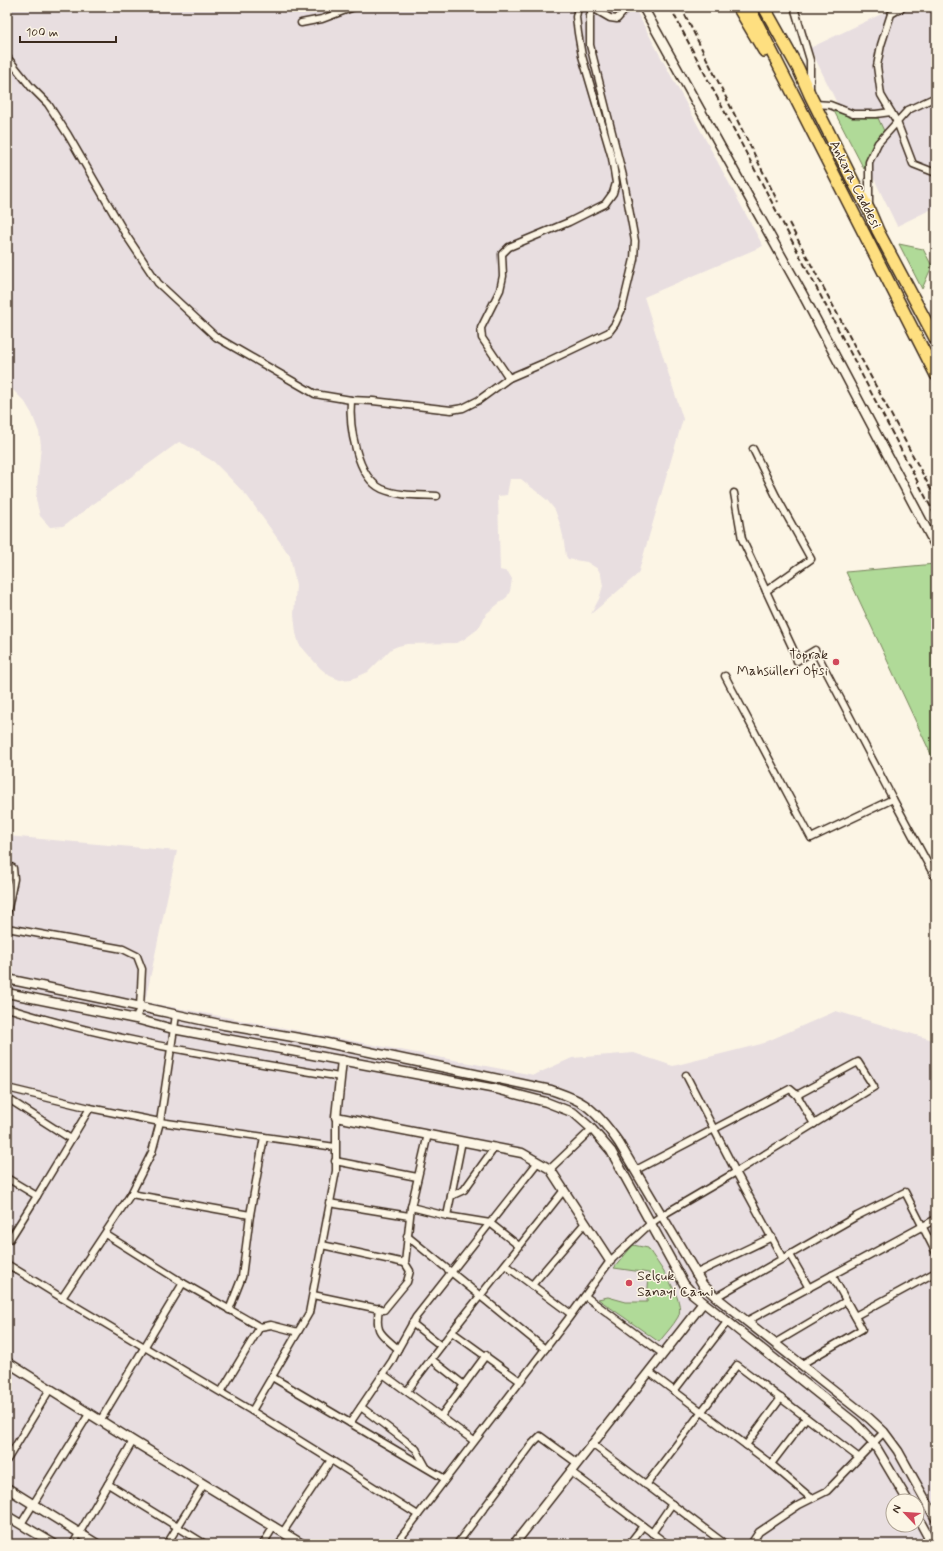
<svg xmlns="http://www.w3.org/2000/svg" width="943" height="1551" font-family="Mynerve,sans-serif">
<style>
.built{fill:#e8dee0;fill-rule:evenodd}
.green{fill:#b0da98;stroke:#76825b}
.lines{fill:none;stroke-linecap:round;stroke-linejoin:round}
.street-casing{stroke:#3b2a1e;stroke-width:9}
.secondary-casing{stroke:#3b2a1e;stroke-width:11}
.highway-casing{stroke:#3b2a1e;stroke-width:14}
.street{stroke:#fcf5e5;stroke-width:6}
.secondary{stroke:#fcf5e5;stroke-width:8}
.highway{stroke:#fedf80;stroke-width:11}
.rail{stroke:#3b2a1e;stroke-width:2;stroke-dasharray:6 3;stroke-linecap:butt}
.poi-dot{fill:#d1495b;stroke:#fcf5e5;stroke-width:1.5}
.labels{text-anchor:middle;stroke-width:3;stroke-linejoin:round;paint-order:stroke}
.street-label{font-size:14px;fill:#3b2a1e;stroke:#fcf5e5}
.poi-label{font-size:14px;fill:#3b2a1e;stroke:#fcf5e5;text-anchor:end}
</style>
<rect width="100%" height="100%" fill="#fcf5e5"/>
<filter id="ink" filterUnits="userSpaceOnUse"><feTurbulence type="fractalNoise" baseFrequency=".025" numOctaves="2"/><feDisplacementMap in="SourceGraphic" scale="8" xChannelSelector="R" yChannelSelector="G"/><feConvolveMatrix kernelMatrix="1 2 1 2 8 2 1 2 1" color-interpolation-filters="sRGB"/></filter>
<g filter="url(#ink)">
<g class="built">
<path d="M 7,7 L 634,7 L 763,246 L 644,297 L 683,419 L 638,574 L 591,614 L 599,599 L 603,586 L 601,575 L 598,569 L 587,562 L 568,559 L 566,556 L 563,536 L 560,524 L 555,510 L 547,500 L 521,479 L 510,479 L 507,495 L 498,496 L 500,570 L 508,572 L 512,579 L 510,591 L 507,597 L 487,613 L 478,629 L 463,640 L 456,643 L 407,644 L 398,646 L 391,649 L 368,672 L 352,679 L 340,680 L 330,676 L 320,668 L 299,644 L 296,633 L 294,615 L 296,585 L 290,556 L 248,497 L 227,475 L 214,462 L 186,445 L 179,442 L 63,526 L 50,527 L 40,516 L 36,499 L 41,445 L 39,432 L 32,414 L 25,402 L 7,384 Z"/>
<path d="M 896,7 L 936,7 L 936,207 L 897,226 L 810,48 Z"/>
<path d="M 7,836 L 177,851 L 145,1002 L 534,1075 L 572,1058 L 634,1053 L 673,1066 L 761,1044 L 836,1011 L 936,1041 L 936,1544 L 7,1544 ZM 893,1501 L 917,1501 L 917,1525 L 893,1525 Z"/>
</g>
<g class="green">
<path d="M 834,111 C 850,115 860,119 878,118 L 884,131 L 876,141 L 864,169 Z"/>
<path d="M 899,244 L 923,249 L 932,266 L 922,289 Z"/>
<path d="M 935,564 L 936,566 L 936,765 L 846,572 Z"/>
<path d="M 633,1245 L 648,1248 C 657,1263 687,1300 678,1317 C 673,1326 665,1334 659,1342 L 598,1299 L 608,1297 L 626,1302 L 647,1302 L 649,1273 L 614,1268 Z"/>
</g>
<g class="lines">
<g class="street-casing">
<g id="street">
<path d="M 591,7 L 610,18 L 617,19 L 624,11 L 623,7"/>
<path d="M 794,7 L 810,60 L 810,88"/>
<path d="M 903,7 L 891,14 L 881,45 L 877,66 L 881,95 L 897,122 L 913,164 L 936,173"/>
<path d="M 301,23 L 322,19 L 354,7"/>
<path d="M 7,57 L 31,87 L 48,104 L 68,135 L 126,235 L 158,283 L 216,337 L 315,394 L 351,400 L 373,401 L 451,410 L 463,408 L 479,400 L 509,378 L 544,363 L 609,332 L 615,324 L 622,309 L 634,259 L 635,241 L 623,176 L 590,45 L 590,16 L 593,7"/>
<path d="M 815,104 L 830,105 L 853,114 L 876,114 L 891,112"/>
<path d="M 869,206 L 869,162 L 878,143 L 908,110 L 936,97"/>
<path d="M 509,378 L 482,338 L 481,328 L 500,290 L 503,276 L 502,254 L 509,247 L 569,222 L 605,204 L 613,193 L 616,183 L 612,158 L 582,56 L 578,33 L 576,17 L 578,7"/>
<path d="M 351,400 C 349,425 356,477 382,489 C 398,496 420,495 437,496"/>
<path d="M 753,449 L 776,496 L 811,559 L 766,591"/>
<path d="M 734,493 L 742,539 L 793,649 L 797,661 L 815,650 L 893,799"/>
<path d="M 725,676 L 811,838 L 893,799 L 936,879"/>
<path d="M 7,865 L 13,868 L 14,879 L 7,913"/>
<path d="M 7,928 L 123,949 L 137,956 L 142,969 L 140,1007 L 136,1019"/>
<path d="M 7,1008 C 116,1042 228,1058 340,1077"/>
<path d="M 7,1088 L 90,1108 L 160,1122 L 335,1147"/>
<path d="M 797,1095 L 814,1124"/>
<path d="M 7,1098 L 71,1139"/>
<path d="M 335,1161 L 417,1177"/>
<path d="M 550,1169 L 592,1129"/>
<path d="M 636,1170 L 790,1089 L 797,1095 L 858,1062 L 874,1087 L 736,1172 L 783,1259"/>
<path d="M 7,1178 L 37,1196 L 90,1108"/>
<path d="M 131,1194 L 250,1215"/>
<path d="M 451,1196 L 464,1190 L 495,1147"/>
<path d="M 329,1203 L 409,1216"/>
<path d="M 411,1207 L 447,1216 L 490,1223 L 519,1246"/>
<path d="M 447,1216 L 462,1141"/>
<path d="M 105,1234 L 183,1283"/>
<path d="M 407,1236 L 545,1349"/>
<path d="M 7,1237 L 10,1239 L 37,1196"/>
<path d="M 322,1245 L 405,1263 L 411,1207 L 428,1134"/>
<path d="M 790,1255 L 809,1288"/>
<path d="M 7,1264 L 62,1298 L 252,1411"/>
<path d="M 505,1265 L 571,1314"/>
<path d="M 695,1274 L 772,1237"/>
<path d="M 532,1285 L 585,1223"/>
<path d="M 313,1295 L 384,1310 L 407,1282 L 410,1271 L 405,1263"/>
<path d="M 585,1296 L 663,1354"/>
<path d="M 716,1297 L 857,1216 L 905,1192 L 936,1253"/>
<path d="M 62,1298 L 131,1194 L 152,1152 L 160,1122 L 176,1015"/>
<path d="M 229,1310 L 242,1277 L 250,1215 L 264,1137"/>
<path d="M 855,1316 L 936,1272"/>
<path d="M 747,1321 L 936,1219"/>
<path d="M 412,1323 L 441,1346"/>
<path d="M 260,1327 L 271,1325 L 298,1332"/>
<path d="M 452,1332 L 520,1381"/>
<path d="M 775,1343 L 846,1301"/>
<path d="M 398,1349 L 416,1317 L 538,1162"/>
<path d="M 431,1359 L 464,1385"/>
<path d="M 802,1364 L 862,1329 L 832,1275"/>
<path d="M 649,1372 L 771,1464 L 811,1498"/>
<path d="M 383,1374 L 474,1441"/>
<path d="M 272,1377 L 445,1479"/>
<path d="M 407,1391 L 457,1325 L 564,1190"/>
<path d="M 674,1391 L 727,1322"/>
<path d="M 361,1407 L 416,1449 L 426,1467"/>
<path d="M 441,1416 L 486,1355"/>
<path d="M 100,1421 L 183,1283 L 260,1327 L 221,1392"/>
<path d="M 350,1423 L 392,1361 L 398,1349 C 380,1333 375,1333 379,1308"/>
<path d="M 592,1444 L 725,1544"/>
<path d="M 746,1445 L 781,1398"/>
<path d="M 7,1460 L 50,1389"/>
<path d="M 331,1460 L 418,1515"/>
<path d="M 771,1464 L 806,1418"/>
<path d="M 570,1471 L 667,1544"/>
<path d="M 108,1484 L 205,1544"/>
<path d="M 646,1485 L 737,1365 L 858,1457"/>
<path d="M 21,1524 L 89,1414"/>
<path d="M 283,1532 L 331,1460 L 252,1411 L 309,1313 L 336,1171 L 336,1117"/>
<path d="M 652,1533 L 672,1504"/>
<path d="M 73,1544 L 133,1441"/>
<path d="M 167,1544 L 204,1484"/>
<path d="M 263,1544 L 274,1526"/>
<path d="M 396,1544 L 568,1319 L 610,1261 L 650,1224 L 661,1216 L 736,1172 L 686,1075"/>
<path d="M 457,1544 L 532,1444 L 540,1436 L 577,1463"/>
<path d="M 629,1544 L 643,1526"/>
<path d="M 751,1544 L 759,1532 L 799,1505 L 827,1491 L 884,1432"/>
</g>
</g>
<g class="secondary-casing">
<g id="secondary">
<path d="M 643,7 L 802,293 L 936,547"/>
<path d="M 7,979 L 118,1002 L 224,1025 L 322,1042 L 551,1090 C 562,1094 575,1098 585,1105 C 599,1115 610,1130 619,1143 L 703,1285 L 716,1297 L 869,1418 L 884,1432 L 898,1451 L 936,1519"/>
<path d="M 7,993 L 136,1019 L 173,1029 L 496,1089 L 546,1102 L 574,1113 L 592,1129 L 611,1151 L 622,1171 L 684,1284 L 693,1294 L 855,1423 L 873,1442 L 908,1501"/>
<path d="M 342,1060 L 336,1117 L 522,1153 L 550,1169 L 610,1261"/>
<path d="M 7,1362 L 133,1441 L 302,1544"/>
<path d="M 7,1488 L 97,1544"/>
<path d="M 7,1516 L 54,1544"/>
<path d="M 917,1516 L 932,1544"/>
<path d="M 514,1544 L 703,1303"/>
</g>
</g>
<g class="highway-casing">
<g id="highway">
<path d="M 738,7 L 764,51"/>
<path d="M 749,7 L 936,375"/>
<path d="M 764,7 L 798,68 L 810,95 L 854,183 L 869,210 L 878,231 L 936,340"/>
</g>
</g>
<use href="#street" class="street"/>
<use href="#secondary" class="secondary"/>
<use href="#highway" class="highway"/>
<g class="rail">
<path d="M 670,7 L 936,517"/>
<path d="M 681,7 L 778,202"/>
<path d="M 789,223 L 936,499"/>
</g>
</g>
</g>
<g class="poi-dot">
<circle cx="836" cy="662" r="4"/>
<circle cx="629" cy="1283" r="4"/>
</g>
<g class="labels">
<g class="street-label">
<text transform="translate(856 184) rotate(63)" y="5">Ankara Caddesi</text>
</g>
<g class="poi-label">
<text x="828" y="659">Toprak<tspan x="828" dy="16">Mahsülleri Ofisi</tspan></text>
<text x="637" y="1280" text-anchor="start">Selçuk<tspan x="637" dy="16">Sanayi Cami</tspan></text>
</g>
</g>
<rect width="943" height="1551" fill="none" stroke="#fcf5e5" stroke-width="24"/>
<rect x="12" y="12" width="919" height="1527" fill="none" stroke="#3b2a1e" stroke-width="1.5" filter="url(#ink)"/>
<g transform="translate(905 1513) rotate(295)"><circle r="19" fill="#fcf5e5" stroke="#afa495"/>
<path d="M0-3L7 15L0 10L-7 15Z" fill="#d1495b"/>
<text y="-6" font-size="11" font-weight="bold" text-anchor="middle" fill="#3b2a1e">N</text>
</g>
<path d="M20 36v6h96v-6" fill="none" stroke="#3b2a1e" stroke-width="2"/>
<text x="26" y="36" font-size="12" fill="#3b2a1e" stroke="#fcf5e5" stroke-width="3" paint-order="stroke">100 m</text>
</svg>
